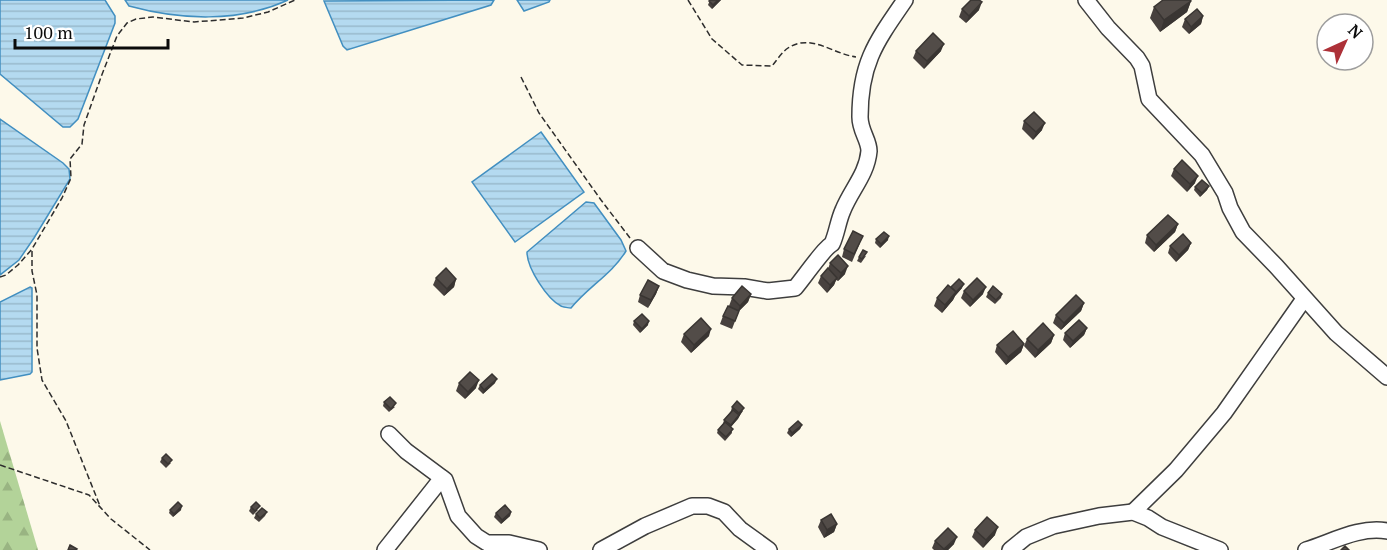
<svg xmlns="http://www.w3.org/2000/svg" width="1387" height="550" font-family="'PT Serif',serif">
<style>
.forest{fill:url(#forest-firs)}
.water{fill:url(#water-rules);stroke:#428fc0;stroke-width:1.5}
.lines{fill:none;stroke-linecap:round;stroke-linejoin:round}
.minor-casing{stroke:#3e3e3e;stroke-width:18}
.path{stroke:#2d2d2d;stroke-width:1.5;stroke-dasharray:6 3;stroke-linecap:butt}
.minor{stroke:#fff;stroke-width:15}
.wall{fill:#47413e}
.shaded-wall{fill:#393532}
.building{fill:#524c48;stroke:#393532;stroke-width:1.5}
</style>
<defs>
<pattern id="forest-firs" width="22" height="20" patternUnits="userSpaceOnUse" patternTransform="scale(1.5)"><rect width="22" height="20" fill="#b3d399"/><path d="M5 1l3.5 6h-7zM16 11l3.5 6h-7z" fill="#99b482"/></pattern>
<pattern id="water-rules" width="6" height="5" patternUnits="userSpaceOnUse" patternTransform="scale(1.5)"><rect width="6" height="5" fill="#b4daf0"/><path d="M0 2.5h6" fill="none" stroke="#99bacc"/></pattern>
</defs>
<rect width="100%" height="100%" fill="#fdf9ea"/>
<path class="forest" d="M 0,421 L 38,550 L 0,550 Z"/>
<g class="water">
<path d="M 0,0 L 105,0 L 115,16 L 115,23 L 78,119 L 70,127 L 63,127 L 0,74 Z"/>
<path d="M 125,0 L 288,0 C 238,23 180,20 129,6 Z"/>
<path d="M 494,0 L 491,5 L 347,50 L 343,46 L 324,1 Z"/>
<path d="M 517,0 L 550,0 L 549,2 L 524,11 Z"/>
<path d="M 0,119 L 63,163 L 69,169 L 70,179 L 34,238 L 19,260 L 0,275 Z"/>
<path d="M 541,132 L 584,192 L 515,242 L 472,182 Z"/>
<path d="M 586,202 L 594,203 L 621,240 L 626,251 C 612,274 588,287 571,308 C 570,308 562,307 561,306 C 547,299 527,268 527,252 Z"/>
<path d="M 30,287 L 32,288 L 32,372 L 30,374 L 0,380 L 0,302 Z"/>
</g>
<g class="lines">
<g class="minor-casing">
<g id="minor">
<path d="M 1086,0 L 1108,28 L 1137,58 L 1142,66 L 1149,99 L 1202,155 L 1225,193 L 1230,208 L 1243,232 L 1276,266 L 1336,333 L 1387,377"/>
<path d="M 638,248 L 663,271 L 687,280 L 713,286 L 744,287 L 768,291 L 795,288 C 802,280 825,247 832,244 C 837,233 838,221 843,210 C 851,190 867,174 869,151 C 869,140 860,131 860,117 C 860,63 876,42 905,0"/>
<path d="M 389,434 L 406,451 L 445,480 L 458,516 L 476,536 L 487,543 L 509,543 L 539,550"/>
<path d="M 1133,512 L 1176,470 L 1224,413 L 1304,299"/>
<path d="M 385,550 L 442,478"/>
<path d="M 601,550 L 645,526 L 692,506 L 708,506 L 724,512 L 740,529 L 769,550"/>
<path d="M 1010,550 L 1026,537 L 1053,526 L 1099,516 L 1133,512 L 1148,518 L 1162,527 L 1220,550"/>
<path d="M 1306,550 C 1332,542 1360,526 1387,531"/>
</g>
</g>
<g class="path">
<path d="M 688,0 L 712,39 L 742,65 L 772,66 C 777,60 782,52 788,48 C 811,33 833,54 856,57"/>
<path d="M 521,77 L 539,113 L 601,200 L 630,238"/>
<path d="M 32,251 L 32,271 L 37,295 L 37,348 L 42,380 L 66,421 L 100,506"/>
<path d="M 0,277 L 6,275 L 18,265 L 32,249 L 62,198 L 71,178 L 70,159 L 82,144 L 84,125 L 101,77 L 117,36 L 127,23 L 136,19 L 153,17 L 194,22 L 243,18 L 268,12 L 295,0"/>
<path d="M 0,465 L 89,495 L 111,519 L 150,550"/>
</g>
<use href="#minor" class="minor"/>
</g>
<g class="wall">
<path d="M 710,0 L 721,0 L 712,9 L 708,5 Z"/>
<path d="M 1191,1 L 1187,12 L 1160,32 L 1150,18 L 1154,7 Z"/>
<path d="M 962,9 L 979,10 L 966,23 L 959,17 Z"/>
<path d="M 1203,16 L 1201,24 L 1189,34 L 1182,27 L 1185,19 Z"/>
<path d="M 916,51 L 941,51 L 924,69 L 913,58 Z"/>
<path d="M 1024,121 L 1042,130 L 1033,140 L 1022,129 Z"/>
<path d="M 1174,169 L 1195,183 L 1187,192 L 1171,176 Z"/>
<path d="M 1209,186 L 1207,190 L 1200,197 L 1194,190 L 1195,187 Z"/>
<path d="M 1178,224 L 1175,232 L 1154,252 L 1145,243 L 1147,235 Z"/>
<path d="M 876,239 L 888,240 L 880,248 L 875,243 Z"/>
<path d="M 860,243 L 852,262 L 842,257 L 844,249 Z"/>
<path d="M 1191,243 L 1188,250 L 1176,262 L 1168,253 L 1170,246 Z"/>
<path d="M 866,256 L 861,263 L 857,261 L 859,257 Z"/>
<path d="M 830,263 L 845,274 L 838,281 L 836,280 L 834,285 L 827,293 L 818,283 L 821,276 L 828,269 Z"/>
<path d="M 436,278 L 456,279 L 454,287 L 444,296 L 433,285 Z"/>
<path d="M 659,286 L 656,294 L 648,308 L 638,302 L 640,295 Z"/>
<path d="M 951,288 L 962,288 L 955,296 L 953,300 L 942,313 L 934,306 L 937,298 Z"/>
<path d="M 964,291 L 983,294 L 970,307 L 961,298 Z"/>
<path d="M 988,293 L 1002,294 L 1001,298 L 995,304 L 986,297 Z"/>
<path d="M 751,294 L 748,302 L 739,311 L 732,329 L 720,324 L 723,316 L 731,308 L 729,306 L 732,298 Z"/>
<path d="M 1084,303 L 1081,311 L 1061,330 L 1053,323 L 1056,315 Z"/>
<path d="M 634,321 L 648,325 L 640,333 L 633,325 Z"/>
<path d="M 1087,328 L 1084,335 L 1070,348 L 1063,340 L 1065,333 Z"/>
<path d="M 684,334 L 709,336 L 691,353 L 681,342 Z"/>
<path d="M 1054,335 L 1051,343 L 1035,358 L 1024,346 L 1027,339 Z"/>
<path d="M 1024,344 L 1021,352 L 1006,365 L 995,352 L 997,345 Z"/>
<path d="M 459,383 L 476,388 L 465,399 L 456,391 Z"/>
<path d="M 495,383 L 483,394 L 478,389 L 480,385 Z"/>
<path d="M 384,402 L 395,407 L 389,412 L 383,406 Z"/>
<path d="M 732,407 L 743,411 L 731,427 L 732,433 L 725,441 L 717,433 L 718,430 L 723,424 L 724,420 L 731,411 Z"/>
<path d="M 802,425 L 800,429 L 791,437 L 787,433 L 789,429 Z"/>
<path d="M 162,458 L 171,463 L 166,468 L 160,462 Z"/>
<path d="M 251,507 L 258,510 L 253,515 L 249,511 Z"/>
<path d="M 170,510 L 181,510 L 173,517 L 169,513 Z"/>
<path d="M 267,512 L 265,516 L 259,522 L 254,518 L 256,514 Z"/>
<path d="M 511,512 L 510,516 L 501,524 L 494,517 L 496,513 Z"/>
<path d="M 821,520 L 837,524 L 834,532 L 824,538 L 818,527 Z"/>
<path d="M 975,530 L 995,535 L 983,548 L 972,537 Z"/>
<path d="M 935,541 L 954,544 L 948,550 L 934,550 L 932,548 Z"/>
</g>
<g class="shaded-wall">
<path d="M 718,0 L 721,0 L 712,9 L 713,5 Z"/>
<path d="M 1191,1 L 1187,12 L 1160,32 L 1164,20 Z"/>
<path d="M 982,2 L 979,10 L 966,23 L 969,16 Z"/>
<path d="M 1203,16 L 1201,24 L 1189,34 L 1191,27 Z"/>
<path d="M 944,44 L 941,51 L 924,69 L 927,61 Z"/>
<path d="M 1045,123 L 1042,130 L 1033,140 L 1036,132 Z"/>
<path d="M 1198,176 L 1195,183 L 1187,192 L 1190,184 Z"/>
<path d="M 1209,186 L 1207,190 L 1200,197 L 1202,193 Z"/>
<path d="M 1178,224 L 1175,232 L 1154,252 L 1156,245 Z"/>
<path d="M 889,236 L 888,240 L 880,248 L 881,244 Z"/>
<path d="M 1191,243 L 1188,250 L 1176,262 L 1179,255 Z"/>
<path d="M 848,266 L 845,274 L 838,281 L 841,273 Z"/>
<path d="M 837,278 L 834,285 L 827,293 L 830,285 Z"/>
<path d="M 456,279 L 454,287 L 444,296 L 447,289 Z"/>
<path d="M 964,284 L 962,288 L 955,296 L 953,300 L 942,313 L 945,305 Z"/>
<path d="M 659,286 L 656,294 L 648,308 L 651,300 Z"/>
<path d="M 986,287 L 983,294 L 970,307 L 973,300 Z"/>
<path d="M 751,294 L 748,302 L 737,313 L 740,306 Z"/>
<path d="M 1084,303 L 1081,311 L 1061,330 L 1064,323 Z"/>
<path d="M 649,321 L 648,325 L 640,333 L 642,329 Z"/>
<path d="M 1087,328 L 1084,335 L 1070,348 L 1073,341 Z"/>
<path d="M 711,329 L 709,336 L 691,353 L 694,345 Z"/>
<path d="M 1054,335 L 1051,343 L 1035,358 L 1038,350 Z"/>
<path d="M 1024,344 L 1021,352 L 1006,365 L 1008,357 Z"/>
<path d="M 497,379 L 495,383 L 483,394 L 484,390 Z"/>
<path d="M 479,380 L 476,388 L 465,399 L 468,392 Z"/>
<path d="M 744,408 L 738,419 L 729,429 L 731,425 L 737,417 L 739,413 Z"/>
<path d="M 802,425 L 800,429 L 791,437 L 792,433 Z"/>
<path d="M 182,506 L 181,510 L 173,517 L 174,514 Z"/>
<path d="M 511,512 L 510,516 L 501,524 L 502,520 Z"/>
<path d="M 837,524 L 834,532 L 824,538 L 827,530 Z"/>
<path d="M 998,527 L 995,535 L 983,548 L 986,540 Z"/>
<path d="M 957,537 L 954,544 L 948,550 L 944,550 Z"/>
</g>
<g class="building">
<path d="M 710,0 L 718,0 L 713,5 L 709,1 Z"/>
<path d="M 971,0 L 979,0 L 982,2 L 969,16 L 962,9 Z"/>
<path d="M 1163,0 L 1190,0 L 1191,1 L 1164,20 L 1154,7 Z"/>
<path d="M 1197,9 L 1203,16 L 1191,27 L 1185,19 Z"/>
<path d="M 933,33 L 944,44 L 927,61 L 916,51 Z"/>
<path d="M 1034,112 L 1045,123 L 1036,132 L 1024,121 Z"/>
<path d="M 1182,160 L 1198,176 L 1190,184 L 1174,169 Z"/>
<path d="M 1202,180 L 1209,186 L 1202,193 L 1195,187 Z"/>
<path d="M 1168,215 L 1178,224 L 1156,245 L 1147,235 Z"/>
<path d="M 853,231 L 863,236 L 854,254 L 844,249 Z"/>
<path d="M 884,232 L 889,236 L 881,244 L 876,239 Z"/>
<path d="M 1183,234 L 1191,243 L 1179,255 L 1170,246 Z"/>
<path d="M 863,250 L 867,252 L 862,259 L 859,257 Z"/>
<path d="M 838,255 L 848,266 L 841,273 L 830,263 Z"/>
<path d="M 446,268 L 456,279 L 447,289 L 436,278 Z"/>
<path d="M 828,268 L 837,278 L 830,285 L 821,276 Z"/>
<path d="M 977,278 L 986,287 L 973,300 L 964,291 Z"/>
<path d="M 959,279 L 964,284 L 956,292 L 951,287 Z"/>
<path d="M 648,280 L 659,286 L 651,300 L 640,295 Z"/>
<path d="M 948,285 L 956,292 L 945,305 L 937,298 Z"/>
<path d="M 742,286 L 751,294 L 740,306 L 732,298 Z"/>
<path d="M 993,286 L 1002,294 L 996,300 L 988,293 Z"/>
<path d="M 1076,295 L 1084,303 L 1064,323 L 1056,315 Z"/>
<path d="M 728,306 L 739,311 L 735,321 L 723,316 Z"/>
<path d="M 642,314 L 649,321 L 642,329 L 634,321 Z"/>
<path d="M 701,318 L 711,329 L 694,345 L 684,334 Z"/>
<path d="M 1079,320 L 1087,328 L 1073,341 L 1065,333 Z"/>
<path d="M 1043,323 L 1054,335 L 1038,350 L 1027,339 Z"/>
<path d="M 1013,331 L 1024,344 L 1008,357 L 997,345 Z"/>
<path d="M 470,372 L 479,380 L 468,392 L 459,383 Z"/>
<path d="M 492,374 L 497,379 L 484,390 L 480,385 Z"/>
<path d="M 390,397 L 396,403 L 391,409 L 384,402 Z"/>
<path d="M 737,401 L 744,408 L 739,413 L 732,407 Z"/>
<path d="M 733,410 L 739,415 L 731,425 L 724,420 Z"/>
<path d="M 798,421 L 802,425 L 792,433 L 789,429 Z"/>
<path d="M 725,422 L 733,429 L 726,437 L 718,430 Z"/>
<path d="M 166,454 L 172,460 L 168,464 L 162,458 Z"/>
<path d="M 178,502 L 182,506 L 174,514 L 170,510 Z"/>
<path d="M 256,502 L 260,506 L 255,511 L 251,507 Z"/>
<path d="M 505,505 L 511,512 L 502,520 L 496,513 Z"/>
<path d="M 262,508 L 267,512 L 260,518 L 256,514 Z"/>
<path d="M 831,514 L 837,524 L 827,530 L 821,520 Z"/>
<path d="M 987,517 L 998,527 L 986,540 L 975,530 Z"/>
<path d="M 948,528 L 957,537 L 944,549 L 935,541 Z"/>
<path d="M 70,545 L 77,549 L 76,550 L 68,550 Z"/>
<path d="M 1345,546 L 1349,550 L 1341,550 Z"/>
</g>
<g transform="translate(1345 42) rotate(45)"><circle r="28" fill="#ffffff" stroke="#9d9d9d" stroke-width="1.5"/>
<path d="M0-4.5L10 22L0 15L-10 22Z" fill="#ad3138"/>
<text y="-9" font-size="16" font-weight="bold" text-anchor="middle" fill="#0b0b0b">N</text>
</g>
<path d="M15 39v9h153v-9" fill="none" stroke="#0b0b0b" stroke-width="3"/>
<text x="24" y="39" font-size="18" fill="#0b0b0b" stroke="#ffffff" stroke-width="4.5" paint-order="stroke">100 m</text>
</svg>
